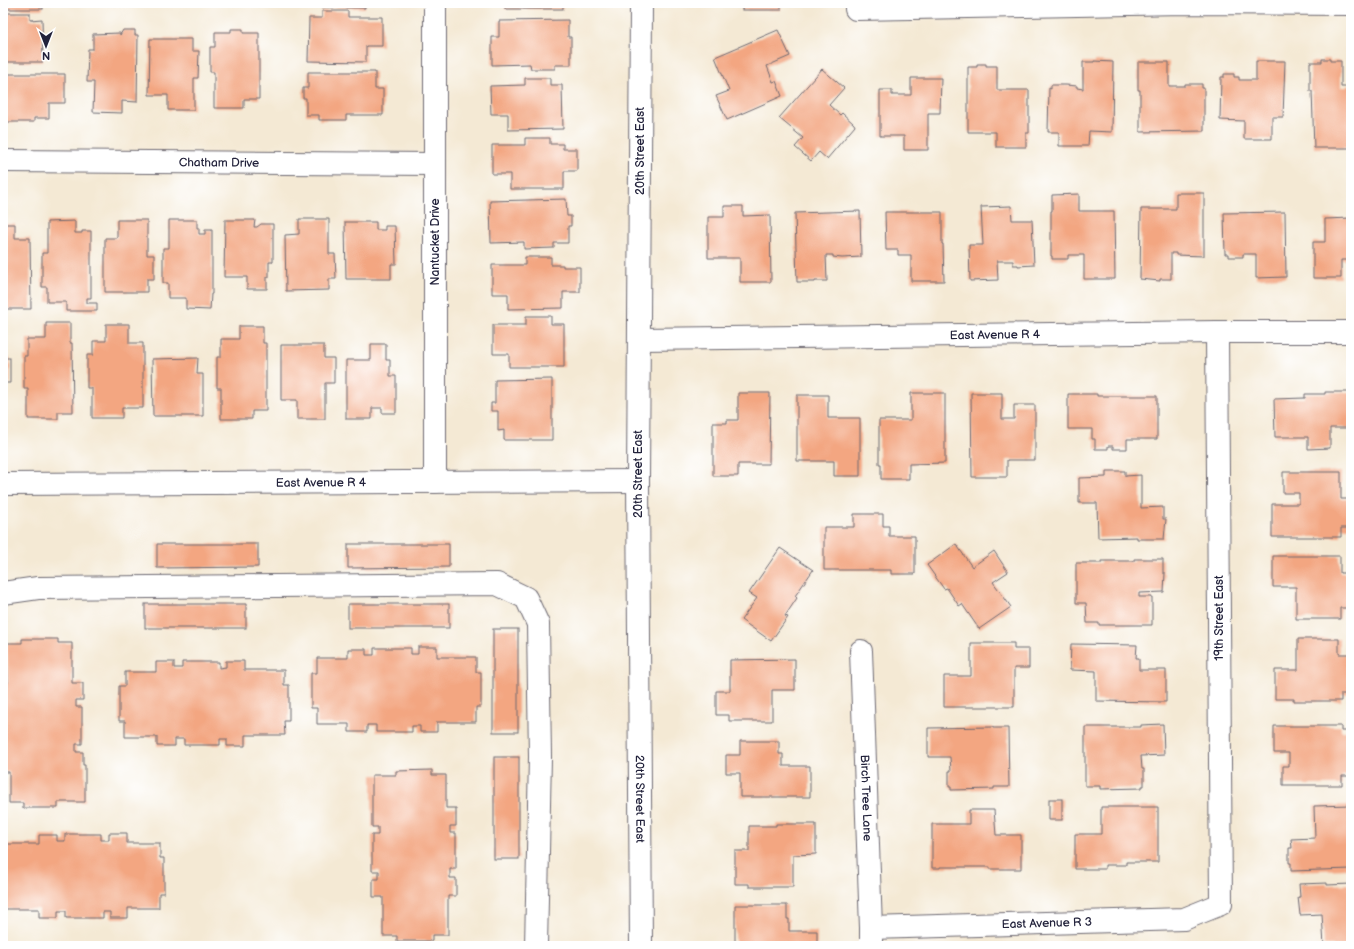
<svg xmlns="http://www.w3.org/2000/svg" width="1354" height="949" font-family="'Balsamiq Sans',sans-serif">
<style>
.building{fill:#f3a681}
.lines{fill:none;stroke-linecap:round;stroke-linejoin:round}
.minor-casing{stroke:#6c6871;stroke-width:24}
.minor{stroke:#fff;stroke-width:22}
.labels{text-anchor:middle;stroke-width:3;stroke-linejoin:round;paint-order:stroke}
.street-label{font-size:12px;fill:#22223b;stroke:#fff}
</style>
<rect width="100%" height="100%" fill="#fff"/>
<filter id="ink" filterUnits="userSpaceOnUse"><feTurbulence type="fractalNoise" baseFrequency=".025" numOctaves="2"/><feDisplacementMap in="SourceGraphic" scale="8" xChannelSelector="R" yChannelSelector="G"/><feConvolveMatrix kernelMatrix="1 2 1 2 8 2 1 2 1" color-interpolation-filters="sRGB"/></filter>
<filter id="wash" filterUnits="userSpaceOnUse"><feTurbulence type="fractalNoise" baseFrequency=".012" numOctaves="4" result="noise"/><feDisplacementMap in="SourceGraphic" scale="16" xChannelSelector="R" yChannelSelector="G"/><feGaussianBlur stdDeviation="0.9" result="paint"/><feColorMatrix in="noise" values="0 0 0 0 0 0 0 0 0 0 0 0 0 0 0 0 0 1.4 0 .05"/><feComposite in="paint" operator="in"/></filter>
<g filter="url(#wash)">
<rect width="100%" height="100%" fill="#f4e9d4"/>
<g id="blocks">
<g class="building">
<rect x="3" y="3" width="40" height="6"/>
<path d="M 309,3 L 365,3 L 365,8 L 309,7 Z"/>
<rect x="505" y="3" width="58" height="6"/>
<rect x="742" y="3" width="39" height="7"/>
<path d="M 322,11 L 348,11 L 348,17 L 382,17 L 382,46 L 366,46 L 366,62 L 308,61 L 309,18 L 322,18 Z"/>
<path d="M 6,13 L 30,13 L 30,20 L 42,19 L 43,62 L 3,62 L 3,20 L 6,20 Z"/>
<path d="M 568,20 L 568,37 L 571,37 L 571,65 L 555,65 L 555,69 L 531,69 L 530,64 L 492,65 L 492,37 L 499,37 L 499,21 Z"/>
<path d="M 231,29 L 243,29 L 243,33 L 259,33 L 259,99 L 244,99 L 244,108 L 214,108 L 214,72 L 210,72 L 210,47 L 215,47 L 215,32 L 231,32 Z"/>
<path d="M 123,30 L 135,30 L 135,35 L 138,35 L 137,102 L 122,101 L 122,113 L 93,112 L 94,82 L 87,82 L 88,49 L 93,49 L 93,34 L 120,33 L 120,35 Z"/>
<path d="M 778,30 L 790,56 L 767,66 L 773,82 L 776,81 L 782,96 L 727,120 L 716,96 L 729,91 L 715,57 Z"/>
<path d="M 150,39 L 192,39 L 192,51 L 199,51 L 198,78 L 194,78 L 194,110 L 168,110 L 168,95 L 149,95 Z"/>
<path d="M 1322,59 L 1330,59 L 1330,61 L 1341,61 L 1341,87 L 1347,87 L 1347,85 L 1351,85 L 1351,148 L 1314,148 L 1312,91 L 1310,91 L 1310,62 L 1322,62 Z"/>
<path d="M 1094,61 L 1113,62 L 1112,132 L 1089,131 L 1088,146 L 1059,146 L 1059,132 L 1048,132 L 1049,88 L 1051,89 L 1051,85 L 1066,85 L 1077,86 L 1077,88 L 1083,89 L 1083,62 L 1094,62 Z"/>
<path d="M 1256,61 L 1285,61 L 1283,117 L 1272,117 L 1272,139 L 1244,139 L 1244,121 L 1220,120 L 1221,77 L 1224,77 L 1224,74 L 1234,74 L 1234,77 L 1239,77 L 1239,80 L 1256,80 Z"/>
<path d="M 1138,62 L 1169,62 L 1169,86 L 1185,86 L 1185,84 L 1202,84 L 1202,88 L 1204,88 L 1204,131 L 1140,132 L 1140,90 L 1138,90 Z"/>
<path d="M 977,64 L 986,64 L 986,66 L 997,66 L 997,90 L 1029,90 L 1029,133 L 1026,133 L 1026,147 L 996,147 L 996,132 L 968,132 L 968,67 L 977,67 Z"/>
<path d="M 822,69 L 844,88 L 829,105 L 840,115 L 842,113 L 854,124 L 855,126 L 827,159 L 819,152 L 811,161 L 795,147 L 803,138 L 779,118 Z"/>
<path d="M 308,72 L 375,72 L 375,89 L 383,89 L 383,115 L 346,115 L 346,120 L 319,120 L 319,115 L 306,115 L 306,98 L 303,98 L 303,88 L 308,88 Z"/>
<path d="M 3,74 L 65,74 L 65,103 L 49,103 L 49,118 L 34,118 L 34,122 L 4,122 L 4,116 L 3,116 Z"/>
<path d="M 525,78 L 550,78 L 550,85 L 562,85 L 563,129 L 508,130 L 508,114 L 491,114 L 490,86 L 525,85 Z"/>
<path d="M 911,78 L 941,78 L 940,113 L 928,113 L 928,150 L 904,150 L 904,136 L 880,136 L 880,90 L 892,90 L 892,95 L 911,95 Z"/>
<path d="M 525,138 L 550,138 L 550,144 L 563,144 L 563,149 L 577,149 L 577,171 L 564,171 L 564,189 L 510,189 L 510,174 L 492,174 L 492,145 L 525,145 Z"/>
<path d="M 1176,193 L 1204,193 L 1204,256 L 1176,255 L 1176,253 L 1171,253 L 1171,279 L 1160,279 L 1160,281 L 1140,279 L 1141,209 L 1176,209 Z"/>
<path d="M 1079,194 L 1079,211 L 1114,211 L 1115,279 L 1084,279 L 1084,255 L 1068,255 L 1068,259 L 1052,259 L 1052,256 L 1051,256 L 1051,211 L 1052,211 L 1052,195 Z"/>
<path d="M 566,199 L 567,216 L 571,216 L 571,226 L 568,226 L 568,243 L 554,243 L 554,248 L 524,249 L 524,242 L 491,243 L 490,201 Z"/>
<path d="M 724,206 L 743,206 L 743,216 L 770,215 L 771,282 L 740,282 L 740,258 L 708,258 L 708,217 L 724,217 Z"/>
<path d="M 1011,206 L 1012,220 L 1032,220 L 1034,265 L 1018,266 L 1018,265 L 1013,265 L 1013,261 L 997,261 L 998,280 L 970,281 L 969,245 L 983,245 L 981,207 Z"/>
<path d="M 860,211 L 861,257 L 842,258 L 833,257 L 833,255 L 826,255 L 827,281 L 815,281 L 815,282 L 797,282 L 795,213 Z"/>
<path d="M 885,212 L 942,212 L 942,244 L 943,244 L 944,281 L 911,281 L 911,255 L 898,255 L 898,250 L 886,250 Z"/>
<path d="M 1285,212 L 1286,277 L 1256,278 L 1256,254 L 1243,254 L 1243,257 L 1228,257 L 1228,254 L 1225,254 L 1224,213 Z"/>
<path d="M 1351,218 L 1351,260 L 1341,260 L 1341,278 L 1313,278 L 1313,242 L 1325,242 L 1325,219 Z"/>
<path d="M 299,219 L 329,219 L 329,254 L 335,254 L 336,279 L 329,279 L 329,290 L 286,291 L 285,235 L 299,234 Z"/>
<path d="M 117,220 L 147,220 L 147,255 L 154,255 L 154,279 L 147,279 L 147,292 L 105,292 L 105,238 L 117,238 Z"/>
<path d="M 169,220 L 197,220 L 197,228 L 199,228 L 199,234 L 205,234 L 205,230 L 212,230 L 212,294 L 211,294 L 210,310 L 186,309 L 186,298 L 168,298 L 168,283 L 163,283 L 163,248 L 169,248 Z"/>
<path d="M 225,220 L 255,220 L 254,227 L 257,227 L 261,224 L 273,224 L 273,262 L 269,262 L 269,277 L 267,277 L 267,289 L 247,289 L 247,277 L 224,277 Z"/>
<path d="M 75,221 L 75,233 L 82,233 L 82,231 L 91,231 L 91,298 L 87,298 L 87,303 L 97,303 L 97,311 L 66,311 L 66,302 L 47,302 L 47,287 L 42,287 L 42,253 L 47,253 L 47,222 Z"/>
<path d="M 345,222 L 376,222 L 376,230 L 385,230 L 385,226 L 395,226 L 396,264 L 391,264 L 391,279 L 346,279 Z"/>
<path d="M 3,224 L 15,224 L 15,238 L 30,238 L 31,309 L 3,309 Z"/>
<path d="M 525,257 L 551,257 L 551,265 L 563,265 L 563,267 L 580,267 L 580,292 L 563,292 L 563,308 L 508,309 L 508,294 L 492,294 L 492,265 L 525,265 Z"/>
<path d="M 526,316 L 551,316 L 551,324 L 564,324 L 564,367 L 509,367 L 509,354 L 493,354 L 493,325 L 526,325 Z"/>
<path d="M 46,323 L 70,323 L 70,343 L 72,343 L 73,412 L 58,412 L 58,419 L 28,419 L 28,389 L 24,389 L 24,356 L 27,356 L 27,339 L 46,339 Z"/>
<path d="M 106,324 L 129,324 L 129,343 L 143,343 L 143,408 L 122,408 L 122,418 L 92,418 L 92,388 L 87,388 L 87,355 L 93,355 L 93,341 L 106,341 Z"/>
<path d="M 239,326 L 263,326 L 263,343 L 266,343 L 266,411 L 252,411 L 252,419 L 221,419 L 221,388 L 217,388 L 217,357 L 221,357 L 221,339 L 239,339 Z"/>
<path d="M 371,344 L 386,344 L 386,360 L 390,360 L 390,376 L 396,376 L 396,413 L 382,413 L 382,408 L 372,408 L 372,419 L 346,419 L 346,360 L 371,360 Z"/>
<path d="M 281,345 L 324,345 L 324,358 L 334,358 L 334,383 L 325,383 L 325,419 L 297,419 L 297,400 L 281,400 Z"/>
<rect x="3" y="358" width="7" height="25"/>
<path d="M 198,358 L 197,374 L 203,374 L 203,416 L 153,416 L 152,359 Z"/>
<path d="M 552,379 L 552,440 L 504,440 L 504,430 L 498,431 L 498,411 L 491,411 L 491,403 L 495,403 L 495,380 Z"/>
<path d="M 1325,392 L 1351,392 L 1351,428 L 1330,428 L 1330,448 L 1308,449 L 1308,437 L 1275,437 L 1274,399 L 1305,398 L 1305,394 L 1325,394 Z"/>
<path d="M 738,393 L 770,393 L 769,464 L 738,464 L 738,476 L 713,476 L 713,423 L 727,423 L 727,420 L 738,420 Z"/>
<path d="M 911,393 L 945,393 L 945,463 L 909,464 L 909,479 L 881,479 L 881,464 L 879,464 L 879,420 L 911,420 Z"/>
<path d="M 971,393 L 1002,393 L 1002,419 L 1014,419 L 1014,405 L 1035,405 L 1035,460 L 1007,460 L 1007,477 L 972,477 Z"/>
<path d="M 1068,394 L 1097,394 L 1097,396 L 1157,396 L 1157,439 L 1127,439 L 1127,449 L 1113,449 L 1113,446 L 1108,446 L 1108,449 L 1095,449 L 1095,439 L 1092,439 L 1092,429 L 1068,429 Z"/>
<path d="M 797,395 L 828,395 L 828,418 L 860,418 L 860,476 L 834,476 L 834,461 L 797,461 Z"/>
<path d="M 1106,471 L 1125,471 L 1125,476 L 1141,475 L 1141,508 L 1163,507 L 1163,519 L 1166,519 L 1164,539 L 1137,539 L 1137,537 L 1098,538 L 1097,503 L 1079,503 L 1079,478 L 1106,477 Z"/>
<path d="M 1283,472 L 1341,472 L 1341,499 L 1351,499 L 1351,528 L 1341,528 L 1341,537 L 1272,537 L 1272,504 L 1299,504 L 1299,493 L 1283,493 Z"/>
<path d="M 854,514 L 883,514 L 883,526 L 889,526 L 889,536 L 915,536 L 915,574 L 891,574 L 891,570 L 824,570 L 824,527 L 854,527 Z"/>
<path d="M 157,544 L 258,544 L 258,567 L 157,568 Z"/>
<path d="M 348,544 L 449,544 L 449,567 L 348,568 Z"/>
<path d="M 956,544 L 972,567 L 994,551 L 1008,572 L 993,582 L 1011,607 L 979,629 L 962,604 L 959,606 L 947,588 L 944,589 L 927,565 Z"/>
<path d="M 780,548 L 813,570 L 795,596 L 797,598 L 785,616 L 788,617 L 771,641 L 741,620 L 757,598 L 749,593 Z"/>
<path d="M 1273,556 L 1340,556 L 1340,573 L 1350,573 L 1350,608 L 1340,608 L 1340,619 L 1296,619 L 1296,587 L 1273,587 Z"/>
<path d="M 1134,559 L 1163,559 L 1163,573 L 1165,573 L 1164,592 L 1139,593 L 1139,597 L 1152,597 L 1152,625 L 1099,625 L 1099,623 L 1087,623 L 1086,603 L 1076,603 L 1076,563 L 1101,563 L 1101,561 L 1134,561 Z"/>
<rect x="145" y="604" width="101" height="24"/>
<rect x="348" y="604" width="101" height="24"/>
<rect x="493" y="629" width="25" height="103"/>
<path d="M 22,639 L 58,639 L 58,643 L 72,643 L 72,683 L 83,683 L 83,700 L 76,700 L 76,707 L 82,707 L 82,744 L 76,744 L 76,752 L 83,752 L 83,765 L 85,765 L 85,802 L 58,802 L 58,808 L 23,808 L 23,803 L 9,803 L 9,772 L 3,772 L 3,753 L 5,753 L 5,745 L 3,745 L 3,709 L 5,709 L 5,701 L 3,701 L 3,683 L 8,683 L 7,643 L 22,643 Z"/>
<path d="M 1298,639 L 1339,639 L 1339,654 L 1351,654 L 1351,694 L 1341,694 L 1341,701 L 1294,701 L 1294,699 L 1275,699 L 1275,670 L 1298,670 Z"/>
<path d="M 971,643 L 1014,643 L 1014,649 L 1029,649 L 1029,668 L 1014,668 L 1014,707 L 944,707 L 944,676 L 971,676 Z"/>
<path d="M 1071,644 L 1137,645 L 1136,658 L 1139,658 L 1139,670 L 1166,670 L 1166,702 L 1096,701 L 1096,671 L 1070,670 Z"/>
<path d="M 418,647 L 437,647 L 437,657 L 476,657 L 476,672 L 481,672 L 481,707 L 476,707 L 476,722 L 437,722 L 437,732 L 420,732 L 420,726 L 412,726 L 412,732 L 376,732 L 376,725 L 367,725 L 367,732 L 349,732 L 349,724 L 317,724 L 317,708 L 311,708 L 311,673 L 317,673 L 317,658 L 348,658 L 348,649 L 366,649 L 366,655 L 374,655 L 374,648 L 411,648 L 411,654 L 418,654 Z"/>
<path d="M 795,659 L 795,690 L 772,690 L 772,721 L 729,721 L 729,715 L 716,715 L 716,691 L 730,691 L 730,660 Z"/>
<path d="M 226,661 L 244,661 L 244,670 L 284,670 L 284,685 L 289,685 L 289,721 L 284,721 L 285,735 L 245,735 L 245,746 L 227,746 L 227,739 L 220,739 L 220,745 L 184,745 L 184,739 L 175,739 L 175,746 L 157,746 L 157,737 L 125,737 L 125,721 L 119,721 L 119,686 L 125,686 L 125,672 L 156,672 L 156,662 L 174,662 L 174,668 L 182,668 L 182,662 L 219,662 L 219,668 L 226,667 Z"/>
<path d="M 1163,724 L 1164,755 L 1141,756 L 1142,769 L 1144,769 L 1144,786 L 1142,786 L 1142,788 L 1100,789 L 1100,786 L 1085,786 L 1085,727 L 1141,727 L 1141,725 Z"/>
<path d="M 1274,726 L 1341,726 L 1341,731 L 1351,731 L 1351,776 L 1342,776 L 1342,785 L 1283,785 L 1283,766 L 1289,766 L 1289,753 L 1274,753 Z"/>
<path d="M 993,727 L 993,728 L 1008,728 L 1009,787 L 994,787 L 994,789 L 951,790 L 951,787 L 949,787 L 949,771 L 951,771 L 950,757 L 928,757 L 928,728 Z"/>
<path d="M 740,741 L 779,741 L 779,754 L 783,754 L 783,766 L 810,766 L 810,797 L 740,797 L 740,773 L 726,773 L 726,755 L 740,755 Z"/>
<rect x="494" y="757" width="25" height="102"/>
<path d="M 432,770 L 432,775 L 446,775 L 446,808 L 456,808 L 456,826 L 450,826 L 450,833 L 456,833 L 456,869 L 450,869 L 450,878 L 456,878 L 456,896 L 448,896 L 448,935 L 432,935 L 432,941 L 397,941 L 397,936 L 383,936 L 383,897 L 373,897 L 373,879 L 379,879 L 379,871 L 372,871 L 372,835 L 378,835 L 378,827 L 372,827 L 372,775 L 396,775 L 396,771 Z"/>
<rect x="1049" y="799" width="13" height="21"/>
<path d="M 1351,805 L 1351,869 L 1291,871 L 1291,863 L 1289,863 L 1289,848 L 1292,848 L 1291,839 L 1315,838 L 1314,806 Z"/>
<path d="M 1101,807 L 1158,807 L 1158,862 L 1126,862 L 1126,865 L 1105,865 L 1105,869 L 1075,869 L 1075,834 L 1101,834 Z"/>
<path d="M 969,810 L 994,810 L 996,835 L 1021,835 L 1021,869 L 990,869 L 990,867 L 940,867 L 940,868 L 932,868 L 932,824 L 969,824 Z"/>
<path d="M 776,824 L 816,824 L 816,854 L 793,855 L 793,887 L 749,887 L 749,884 L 735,884 L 735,851 L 749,851 L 749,826 L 776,826 Z"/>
<path d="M 109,833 L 127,833 L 127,843 L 160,843 L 160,858 L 164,858 L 164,893 L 159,893 L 159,908 L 128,908 L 128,918 L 110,918 L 110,912 L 103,912 L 103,918 L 66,918 L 66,911 L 58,911 L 58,918 L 39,918 L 39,909 L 3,909 L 3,844 L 39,844 L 39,835 L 57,835 L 57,841 L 65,841 L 65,834 L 101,834 L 101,840 L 109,840 Z"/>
<path d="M 1327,883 L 1327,885 L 1351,884 L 1351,946 L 1324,946 L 1322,914 L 1300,915 L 1298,897 L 1300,897 L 1299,884 Z"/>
<path d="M 735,905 L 787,905 L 787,919 L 789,919 L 789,931 L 817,931 L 817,946 L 735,946 Z"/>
</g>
</g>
</g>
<g filter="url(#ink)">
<use href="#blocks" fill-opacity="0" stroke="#6c6871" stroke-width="1"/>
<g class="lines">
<g class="minor-casing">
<g id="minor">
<path d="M 435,3 L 435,482"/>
<path id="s1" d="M 641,3 L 638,481 L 641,946"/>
<path d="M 856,3 L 856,9 L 1183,3 L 1351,4"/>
<path id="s2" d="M 3,161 L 435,164"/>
<path id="s3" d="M 639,339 L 1217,332 L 1351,332"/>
<path id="s4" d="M 3,484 L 638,481"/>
<path d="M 3,593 L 38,588 L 497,584 L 526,598 L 538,624 L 540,757 L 536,946"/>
<path id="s5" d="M 861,651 L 871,928 L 871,946"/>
<path id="s6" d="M 871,928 L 1184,919 L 1221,904 L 1217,332"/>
</g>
</g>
<use href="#minor" class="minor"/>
</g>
</g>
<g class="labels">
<g class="street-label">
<text transform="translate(640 151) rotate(-90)" y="4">20th Street East</text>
<text dy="4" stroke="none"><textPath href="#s2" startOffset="216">Chatham Drive</textPath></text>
<text transform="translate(435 242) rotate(-90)" y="4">Nantucket Drive</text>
<text dy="4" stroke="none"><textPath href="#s3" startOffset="356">East Avenue R 4</textPath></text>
<text transform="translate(638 474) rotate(-90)" y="4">20th Street East</text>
<text dy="4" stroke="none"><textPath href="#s4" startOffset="318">East Avenue R 4</textPath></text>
<text transform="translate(1219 618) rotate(-90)" y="4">19th Street East</text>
<text dy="4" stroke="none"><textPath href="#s1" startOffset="796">20th Street East</textPath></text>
<text dy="4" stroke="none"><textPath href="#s5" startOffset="147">Birch Tree Lane</textPath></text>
<text dy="4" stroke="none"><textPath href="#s6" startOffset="176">East Avenue R 3</textPath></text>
</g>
</g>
<rect width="1354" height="949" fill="none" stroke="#fff" stroke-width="16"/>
<g transform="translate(46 46) rotate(180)" stroke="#ffffff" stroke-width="3" paint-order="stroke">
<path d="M0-3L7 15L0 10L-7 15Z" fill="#22223b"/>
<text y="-6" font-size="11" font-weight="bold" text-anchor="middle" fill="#22223b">N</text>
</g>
</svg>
